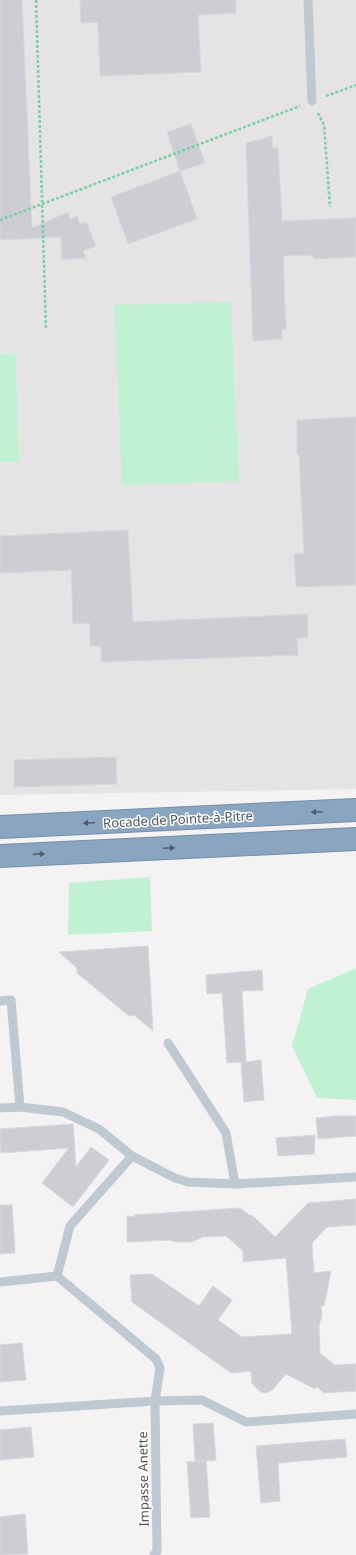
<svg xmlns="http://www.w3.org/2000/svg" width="356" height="1555" font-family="'Noto Sans',sans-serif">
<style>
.education{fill:#e5e3e4}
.green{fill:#c1f1d3}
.building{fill:#ccced4;stroke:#d6d8dd}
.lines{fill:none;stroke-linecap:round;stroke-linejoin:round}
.highway-casing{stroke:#7490ac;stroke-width:24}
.path{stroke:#78d0a3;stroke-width:2.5;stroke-dasharray:3 2;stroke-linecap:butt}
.lane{stroke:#bfc9d1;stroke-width:9}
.highway{stroke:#89a5c0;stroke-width:22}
.oneway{fill:#4f5d6a}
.labels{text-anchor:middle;stroke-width:3;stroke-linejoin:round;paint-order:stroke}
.street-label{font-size:13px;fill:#495560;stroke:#fff}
</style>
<rect width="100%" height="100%" fill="#f4f2f2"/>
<path class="education" d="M 0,0 L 356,0 L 356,789 L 0,795 Z"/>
<g class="green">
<path d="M 231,302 L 239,481 L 122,485 L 114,305 Z"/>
<path d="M 15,353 L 18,407 L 19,462 L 0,462 L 0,354 Z"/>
<path d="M 150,877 L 152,931 L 68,935 L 69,883 Z"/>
<path d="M 356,968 L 356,1100 L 317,1098 L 292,1046 L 308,989 Z"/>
</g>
<g class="building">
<path d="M 0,0 L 22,0 L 32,228 L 68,212 L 70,219 L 77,216 L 80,224 L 86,222 L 96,246 L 83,251 L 86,258 L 62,260 L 61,237 L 0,240 Z"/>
<path d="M 80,0 L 236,0 L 236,13 L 198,15 L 201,72 L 100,76 L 98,22 L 81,23 Z"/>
<path d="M 191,124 L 205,163 L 180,171 L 167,132 Z"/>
<path d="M 272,136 L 273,148 L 278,148 L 282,221 L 356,218 L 356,257 L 313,259 L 313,255 L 283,256 L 286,329 L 282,330 L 282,339 L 253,341 L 246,143 Z"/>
<path d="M 180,171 L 197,219 L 128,244 L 111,197 Z"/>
<path d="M 356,417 L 356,585 L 296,587 L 294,554 L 304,553 L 299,455 L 297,454 L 297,420 Z"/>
<path d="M 128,530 L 133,622 L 307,614 L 308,638 L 297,638 L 298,655 L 101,662 L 101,646 L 90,646 L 90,623 L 73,624 L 71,570 L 0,573 L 0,536 Z"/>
<path d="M 116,757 L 117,784 L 14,787 L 14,760 Z"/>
<path d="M 148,946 L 153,1031 L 134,1015 L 129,1016 L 77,973 L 77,968 L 59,952 Z"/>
<path d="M 262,970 L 263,990 L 242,991 L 246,1062 L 261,1060 L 264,1100 L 244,1102 L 241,1062 L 227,1063 L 222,993 L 207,994 L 206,975 Z"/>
<path d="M 336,1116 L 356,1116 L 356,1136 L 318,1139 L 316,1118 Z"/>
<path d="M 73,1124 L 76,1167 L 91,1147 L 109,1160 L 73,1207 L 42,1183 L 69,1148 L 1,1153 L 0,1142 L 0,1129 Z"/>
<path d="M 315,1135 L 314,1154 L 278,1156 L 276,1138 Z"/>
<path d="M 356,1199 L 356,1225 L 327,1227 L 312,1243 L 314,1273 L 331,1271 L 324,1306 L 321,1306 L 322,1314 L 319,1326 L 320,1353 L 335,1365 L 356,1364 L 356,1391 L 324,1393 L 317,1387 L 315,1389 L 286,1374 L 272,1390 L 266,1393 L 261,1392 L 252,1384 L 251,1371 L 231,1373 L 132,1302 L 130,1275 L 152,1274 L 199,1306 L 213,1286 L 232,1300 L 218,1320 L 242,1337 L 292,1334 L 286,1258 L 243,1262 L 243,1251 L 226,1236 L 203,1237 L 191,1242 L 178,1242 L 171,1241 L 171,1240 L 127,1242 L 127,1216 L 134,1217 L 134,1215 L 240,1208 L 251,1216 L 252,1215 L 275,1237 L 308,1203 Z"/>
<path d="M 0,1205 L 12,1205 L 15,1253 L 0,1254 Z"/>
<path d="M 22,1343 L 26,1380 L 0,1382 L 0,1345 Z"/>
<path d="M 213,1423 L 216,1460 L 206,1461 L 210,1517 L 191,1518 L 187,1462 L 205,1461 L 195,1461 L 193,1424 Z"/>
<path d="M 31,1427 L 34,1457 L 0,1460 L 0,1430 Z"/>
<path d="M 345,1439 L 347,1457 L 278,1463 L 280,1501 L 261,1503 L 256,1446 Z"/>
<path d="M 25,1514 L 28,1554 L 0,1555 L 0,1517 Z"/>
</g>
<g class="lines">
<g class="highway-casing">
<g id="highway">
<path d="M 0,827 L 356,810"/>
<path d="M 0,856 L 356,839"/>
</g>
</g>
<g class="path">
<path d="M 36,0 L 46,330"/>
<path d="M 326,96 L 356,85"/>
<path d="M 318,113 L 324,125 L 330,207"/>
<path d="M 0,220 L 300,106"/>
</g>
<g class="lane">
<path d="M 308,0 L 312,101"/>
<path d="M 0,1001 L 11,1000 L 20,1107"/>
<path d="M 168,1043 L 226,1133 L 235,1184"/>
<path d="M 0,1108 L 20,1107 L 63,1112 L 99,1129 L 132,1156 L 175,1178 L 188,1182 L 235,1184 L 356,1177"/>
<path d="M 57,1276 L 70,1226 L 132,1156"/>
<path d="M 0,1282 L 57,1276 L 156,1359 L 160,1368 L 155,1401 L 157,1551 L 154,1555"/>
<path d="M 0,1411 L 155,1401 L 202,1400 L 246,1422 L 356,1414"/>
</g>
<use href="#highway" class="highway"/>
</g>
<defs><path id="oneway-solid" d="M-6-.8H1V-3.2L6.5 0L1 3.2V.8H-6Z"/></defs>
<g class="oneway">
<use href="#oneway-solid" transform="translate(317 812) rotate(177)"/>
<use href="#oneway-solid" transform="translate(89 823) rotate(177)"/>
<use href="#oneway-solid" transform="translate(169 848) rotate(-3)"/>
<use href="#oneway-solid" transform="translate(39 854) rotate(-3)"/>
</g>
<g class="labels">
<g class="street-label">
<text transform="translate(178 819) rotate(-3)" y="5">Rocade de Pointe-à-Pitre</text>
<text transform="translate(143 1479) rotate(-91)" y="5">Impasse Anette</text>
</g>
</g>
</svg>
